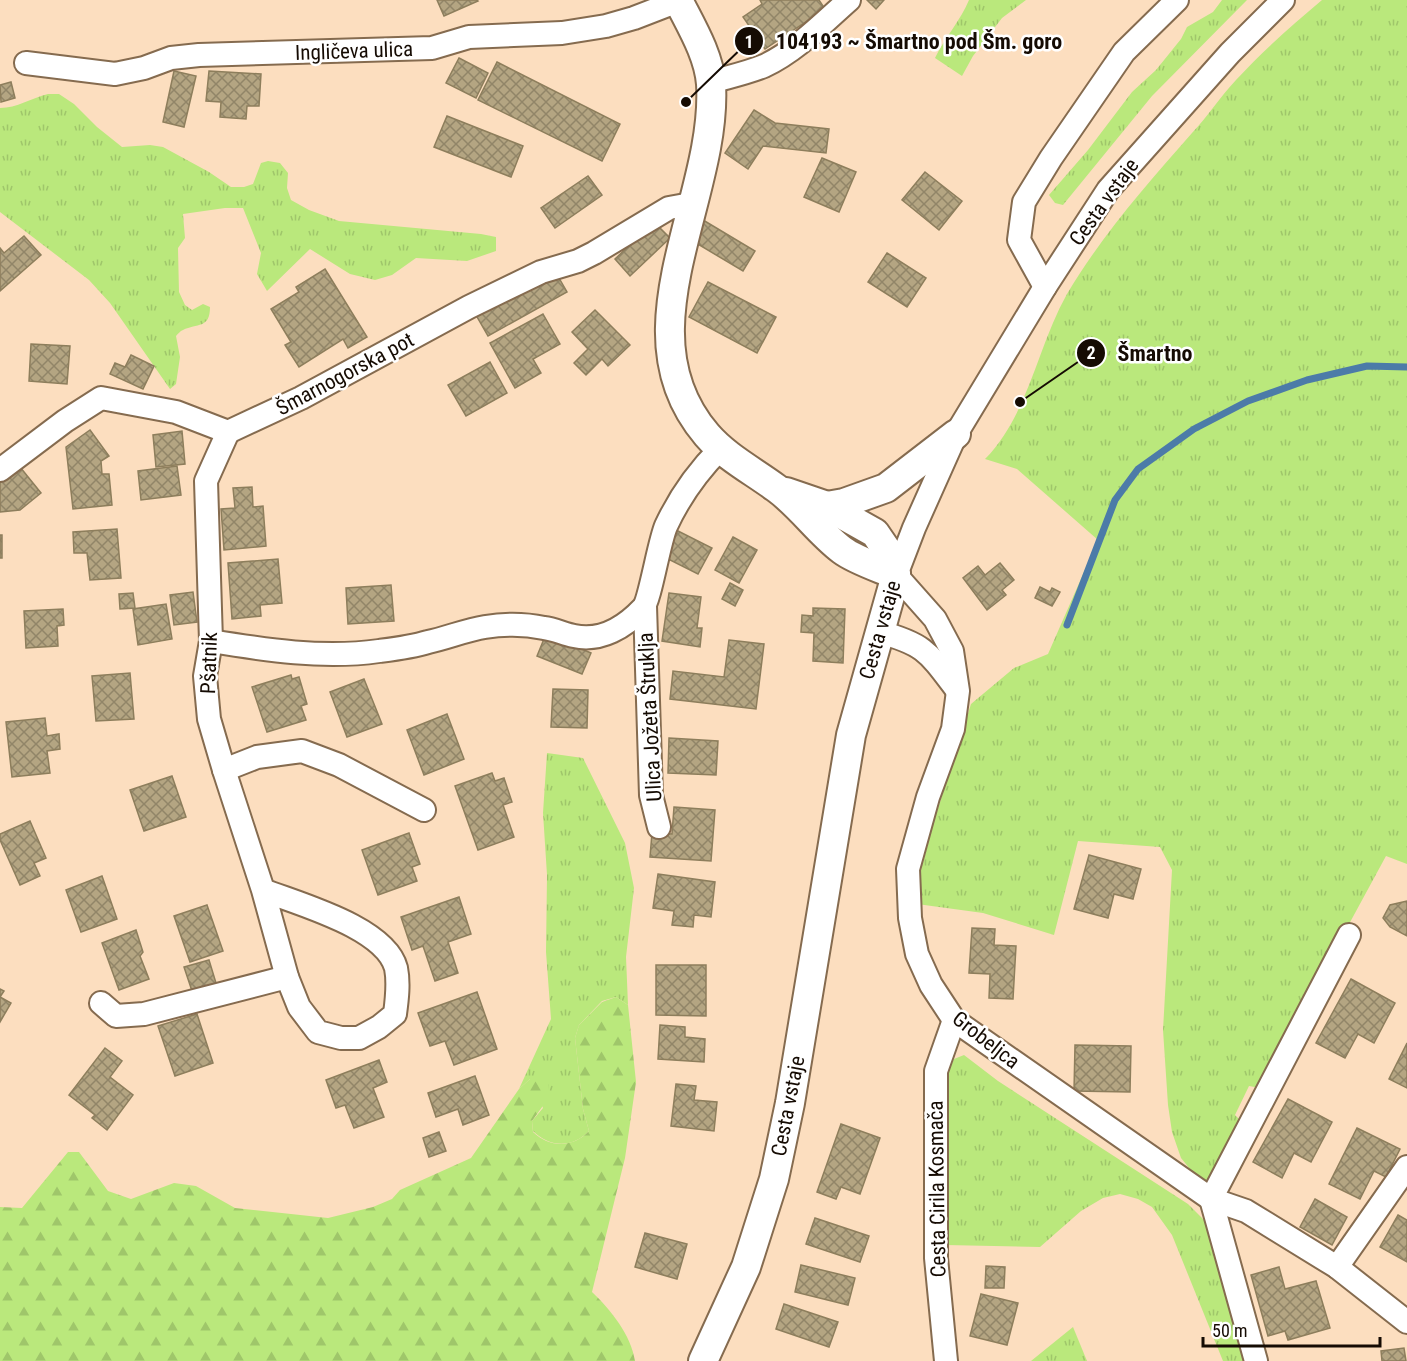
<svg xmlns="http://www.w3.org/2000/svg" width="1407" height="1361" font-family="'Roboto Condensed',sans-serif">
	<defs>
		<pattern id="grass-tufts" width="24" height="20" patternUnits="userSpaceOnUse" patternTransform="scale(1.5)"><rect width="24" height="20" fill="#bae87c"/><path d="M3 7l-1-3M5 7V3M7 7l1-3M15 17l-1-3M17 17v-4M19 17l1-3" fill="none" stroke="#9fc66a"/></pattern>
		<pattern id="forest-firs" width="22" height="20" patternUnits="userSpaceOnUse" patternTransform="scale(1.5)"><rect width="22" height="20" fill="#bae87c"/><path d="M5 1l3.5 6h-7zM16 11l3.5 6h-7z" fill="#9fc66a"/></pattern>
		<pattern id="building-cross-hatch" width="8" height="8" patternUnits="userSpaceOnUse" patternTransform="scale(1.5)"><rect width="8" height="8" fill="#b4a582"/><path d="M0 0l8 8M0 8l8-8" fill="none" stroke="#918568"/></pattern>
	</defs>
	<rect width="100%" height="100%" fill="#fcdebf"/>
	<g fill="url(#grass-tufts)">
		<path d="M969,0H1026L1002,18L973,56L962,76L935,58C945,37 961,20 969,0Z"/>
		<path d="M1222,0H1247L1152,96L1063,205L1055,203L1049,195L1088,150L1132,92L1156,70L1181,39L1187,27L1213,12Z"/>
		<path d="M1322,0H1407V864L1386,856L1260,1088L1249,1086L1235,1115L1242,1122L1213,1182L1203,1185L1181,1158L1172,1132L1168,1105L1163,1030L1172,870L1160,847L1078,841L1054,935L983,913L917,904L920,874L934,821L971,704L1014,668L1048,654L1098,540L1017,469L985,459C1029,414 1037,347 1067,294C1102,235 1148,183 1192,133C1208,116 1220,97 1236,80C1262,52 1292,25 1322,0Z"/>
		<path d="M48,94H59L74,104L97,127L122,147L150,145L163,147L209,172L231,187H244L253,184L261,163L268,161L280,163L288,173L287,188L291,200L309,210L339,221L481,234L496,237V251L467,261L416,258L392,275L375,280L350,274L310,249L267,291L257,274L261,253L243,208H225L183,214L185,238L178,248L179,292L185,305L192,310L203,304L210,307C210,329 197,323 183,330C180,331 178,334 176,336L180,357L176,384L170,389L110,303L89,280L0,212V108C17,108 31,98 48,94Z"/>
		<path d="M547,753L583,758L625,843L634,888L626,957L628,1005L616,997L602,1001L579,1025L575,1038L583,1109L589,1131C573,1148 550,1148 533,1131L532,1121L543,1108L530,1079L519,1089L551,1019L546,952L547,875L543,813Z"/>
		<path d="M964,1055L998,1081L1188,1204L1205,1221L1244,1361H1223L1172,1235L1152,1207L1138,1199L1120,1194L1103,1198L1081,1211L1040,1247L945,1245L948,1071L954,1059Z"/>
		<path d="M1073,1327L1087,1361H1031Z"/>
	</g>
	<path fill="url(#forest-firs)" d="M616,997L628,1005L636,1082L625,1158L592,1292C611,1310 631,1335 635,1361H0V1207L22,1208L68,1152H79L108,1191L131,1199L174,1183L196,1186L235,1208L328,1218L373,1207L392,1199L400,1190L471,1158L519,1089L530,1079L540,1078L548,1084L550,1096L532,1121L533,1132C550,1148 573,1148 589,1131L583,1109L575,1038L579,1025L602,1002Z"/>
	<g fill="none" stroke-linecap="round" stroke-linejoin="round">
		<path stroke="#4c7ba8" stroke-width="7" d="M1067,625L1115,500L1138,469L1194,429L1248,401L1307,380L1367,366L1407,367"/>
	</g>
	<g fill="url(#building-cross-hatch)" stroke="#8d7e5c" stroke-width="1.5">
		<path d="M437,0H477L478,1L444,16Z"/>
		<path d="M760,0H819L825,9L765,49L743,17L762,4Z"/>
		<path d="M867,0H884L876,9Z"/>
		<path d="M459,58L488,73L476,98L446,83Z"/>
		<path d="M497,62L620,124L602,161L478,100Z"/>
		<path d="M174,71L196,76L184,127L163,122Z"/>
		<path d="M209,71L261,74L259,106H247L246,119L220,117L221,102L206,101Z"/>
		<path d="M11,82L15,98L1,102L0,85Z"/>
		<path d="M754,110L775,123L829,129L826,153L763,146L748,169L725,153Z"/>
		<path d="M447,116L523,146L511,177L434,147Z"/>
		<path d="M822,158L856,172L839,212L804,197Z"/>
		<path d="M925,172L962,201L939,230L902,200Z"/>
		<path d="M588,176L602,195L555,228L541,208Z"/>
		<path d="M703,220L755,251L743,271L691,240Z"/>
		<path d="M654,222L670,238L630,276L615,259Z"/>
		<path d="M24,236L41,255L0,291V248L4,253Z"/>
		<path d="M887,253L926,278L907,307L868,282Z"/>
		<path d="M325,269L367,337L348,348L343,339L299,367L285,345L291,342L271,309L299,292L296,287Z"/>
		<path d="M555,271L567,292L488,336L476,315Z"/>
		<path d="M708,282L776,317L757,353L689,317Z"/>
		<path d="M595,310L630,345L608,366L602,359L586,375L574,363L588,349L572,332Z"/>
		<path d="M543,314L560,344L533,359L541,373L515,388L490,343Z"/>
		<path d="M31,344L70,346L67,384L29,381Z"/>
		<path d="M131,355L154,366L143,389L110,374L115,363L125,367Z"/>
		<path d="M490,362L507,393L466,416L448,385Z"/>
		<path d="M90,430L109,456L101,461L102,474H109L112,505L73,509L66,447Z"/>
		<path d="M182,431L185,464L156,467L153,435Z"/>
		<path d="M177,466L181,495L141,500L138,471Z"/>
		<path d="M20,467L41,493L20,510L0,512V483Z"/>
		<path d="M252,487L253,507L263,506L266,546L224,550L221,509L235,508L233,488Z"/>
		<path d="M117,529L121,578L90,580L87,553H74L73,532Z"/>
		<path d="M676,530L712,548L698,574L662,556Z"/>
		<rect x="0" y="535" width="2" height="23"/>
		<path d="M733,537L757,550L739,583L715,570Z"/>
		<path d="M278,559L282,603L260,605L261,616L232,619L228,563Z"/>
		<path d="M1000,563L1014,580L1002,590L1006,595L987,610L963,578L978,566L985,575Z"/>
		<path d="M730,583L743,590L735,606L722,599Z"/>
		<path d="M391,585L394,621L348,624L346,588Z"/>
		<path d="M1040,587L1050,592L1052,588L1060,592L1052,606L1035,598Z"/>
		<path d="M193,592L197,622L174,625L170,595Z"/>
		<path d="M133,593L135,608L120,609L119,594Z"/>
		<path d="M669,593L701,597L697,628H702L700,647L662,641Z"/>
		<path d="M166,604L172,639L138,645L133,609Z"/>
		<path d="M813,608L845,609L843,663L813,661L814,633L801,632L802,615L813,616Z"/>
		<path d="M63,609L64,625L57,626L58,646L26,648L24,611Z"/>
		<path d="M546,634L591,653L582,674L537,656Z"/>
		<path d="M729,640L764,644L756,709L670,699L673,671L724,677Z"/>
		<path d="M130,673L134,719L96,721L92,676Z"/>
		<path d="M291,675L292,679L299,677L307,704L301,706L306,720L267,732L252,687Z"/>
		<path d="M364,679L382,724L347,737L330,692Z"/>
		<path d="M553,689L588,690L587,728L551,727Z"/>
		<path d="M447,714L464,759L424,775L407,730Z"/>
		<path d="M45,718L47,736L59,734L60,749L47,751L50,773L12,777L6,722Z"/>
		<path d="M669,738L718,741L716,775L668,773Z"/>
		<path d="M492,773L495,781L504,778L512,802L503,805L514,837L478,850L455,786Z"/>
		<path d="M172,776L186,817L144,831L130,790Z"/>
		<path d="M674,807L715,810L711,861L650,857L652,833L672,834Z"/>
		<path d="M30,821L46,858L34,863L40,876L20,885L0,840V834Z"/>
		<path d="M409,833L420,864L412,867L417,881L378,895L362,850Z"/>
		<path d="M1089,855L1141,869L1133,899L1114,894L1108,918L1074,909Z"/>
		<path d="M658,874L715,882L711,917L694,915L693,927L672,925L674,911L653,908Z"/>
		<path d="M102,876L117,919L81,932L66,890Z"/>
		<path d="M459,897L471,934L448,942L458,973L435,981L423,946L412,950L401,917Z"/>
		<path d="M1407,901V936L1390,927L1383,918L1390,905Z"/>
		<path d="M207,905L223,951L190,962L174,916Z"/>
		<path d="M972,928L995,929L994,945L1016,946L1013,999L989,998L990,974L969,973Z"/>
		<path d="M136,930L143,952L140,956L149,979L119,990L102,943Z"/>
		<path d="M209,960L216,983L192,991L184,967Z"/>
		<path d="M656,965H706V1016L656,1015Z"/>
		<path d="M1351,979L1395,1003L1374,1043L1358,1034L1345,1058L1316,1043Z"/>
		<path d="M0,989L4,991L0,997L11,1003L0,1022Z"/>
		<path d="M477,992L497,1049L454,1065L445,1041L430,1046L418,1013Z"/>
		<path d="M197,1014L213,1063L175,1076L158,1026Z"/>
		<path d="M660,1025L685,1027V1037L705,1039L704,1062L658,1059Z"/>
		<path d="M1407,1043V1088L1389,1079Z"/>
		<path d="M1075,1045L1131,1046L1130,1092L1074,1091Z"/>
		<path d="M105,1048L122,1061L110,1077L133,1095L107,1130L92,1118L95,1115L69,1095Z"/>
		<path d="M379,1060L387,1082L373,1088L384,1117L354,1128L345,1105L336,1108L326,1080Z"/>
		<path d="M475,1076L489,1115L463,1125L458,1109L436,1117L428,1093Z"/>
		<path d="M676,1084L696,1086L694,1100L717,1102L714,1131L671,1126Z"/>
		<path d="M1288,1099L1332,1122L1311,1162L1294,1153L1282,1178L1253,1162Z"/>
		<path d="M841,1124L880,1138L860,1194L841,1187L836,1199L817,1192Z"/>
		<path d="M1357,1128L1400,1149L1386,1177L1374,1171L1360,1199L1329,1184Z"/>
		<path d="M439,1132L446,1151L429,1157L423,1138Z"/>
		<path d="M1315,1199L1347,1217L1332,1245L1300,1227Z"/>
		<path d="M1398,1215L1407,1220V1262L1380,1247Z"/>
		<path d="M815,1218L869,1236L860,1262L806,1244Z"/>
		<path d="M645,1233L687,1244L677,1279L635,1267Z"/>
		<path d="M801,1265L855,1278L848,1305L795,1292Z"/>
		<path d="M986,1266L1005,1267L1004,1288H985Z"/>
		<path d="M1279,1267L1285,1289L1316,1281L1330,1328L1288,1340L1285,1331L1268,1336L1251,1275Z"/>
		<path d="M981,1294L1018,1303L1007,1345L970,1336Z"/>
		<path d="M784,1304L838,1322L829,1347L776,1329Z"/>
		<path d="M1404,1348L1406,1361H1382L1381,1351Z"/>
	</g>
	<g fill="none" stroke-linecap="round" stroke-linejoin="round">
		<defs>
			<g id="minor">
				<path d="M1283,0L1230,53L1108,190L1045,287L956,434L914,528L896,575L935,619L952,651L958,691L953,729L928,797L908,869L910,918L917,954L931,985L954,1020L1211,1199L1246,1211L1337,1267L1407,1322"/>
				<path d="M26,63L115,74L144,68L171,58L199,55L432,48L469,37L562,33L606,26L634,18L678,1"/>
				<path d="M711,82C728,77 747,73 764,66C796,51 823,23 849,0"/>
				<path d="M1045,287L1019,240L1024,202L1051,158L1124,52L1177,0"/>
				<path d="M228,432L206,481L211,641L205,676L209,719L224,770L263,890L287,977L299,1007L318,1032L341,1038H359L379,1027L395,1014C397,999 399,983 396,968C385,927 298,904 263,890"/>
				<path d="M0,470L65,421L101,398L176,412L228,432L301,398L469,307L541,272L578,261L594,253L669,208L691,204"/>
				<path d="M645,606L651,795L659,827"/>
				<path d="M879,632C925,644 929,653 957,690"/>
				<path d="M211,641C266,650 323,659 379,651C395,649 412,647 428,642C447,638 466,630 485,627C504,624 525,624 544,628C554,629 564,634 574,636C601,642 625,627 643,608C650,600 659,542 666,526C679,498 699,470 721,448"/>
				<path d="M224,770L257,757L302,751L339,765L424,810"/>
				<path d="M101,1003L116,1016L144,1014L287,977"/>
				<path d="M1337,1267L1407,1167"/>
				<path d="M946,1361L936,1258V1071L954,1020"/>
				<path d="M1256,1361L1211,1199L1349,935"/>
			</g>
			<g id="major">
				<path d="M678,0C691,26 709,55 711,84C718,199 618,332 707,435C726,457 753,471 776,488C800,505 818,532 842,550C855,560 880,568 896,575"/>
				<path d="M786,492L827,506L875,533L888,552L896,575"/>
				<path d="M827,506L844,503L886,488L956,434"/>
				<path d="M703,1361L746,1267L774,1179L790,1103L851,735L896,575"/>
			</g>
		</defs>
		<use href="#minor" stroke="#856b4f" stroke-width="26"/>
		<use href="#major" stroke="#856b4f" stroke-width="32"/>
		<use href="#minor" stroke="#fff" stroke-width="22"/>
		<use href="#major" stroke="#fff" stroke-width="28"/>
	</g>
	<g text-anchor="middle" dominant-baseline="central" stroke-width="5" stroke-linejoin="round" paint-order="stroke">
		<g font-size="21" fill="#150b03" stroke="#fff">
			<text transform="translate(354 51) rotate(-2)">Ingličeva ulica</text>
			<text transform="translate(1104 202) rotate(-54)">Cesta vstaje</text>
			<text transform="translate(345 374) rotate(-28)">Šmarnogorska pot</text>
			<text transform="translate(880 630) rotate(-74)">Cesta vstaje</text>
			<text transform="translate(209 663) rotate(-88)">Pšatnik</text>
			<text transform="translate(650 717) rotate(-93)">Ulica Jožeta Štruklja</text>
			<text transform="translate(986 1040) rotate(38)">Grobeljca</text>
			<text transform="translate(788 1106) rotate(-79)">Cesta vstaje</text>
			<text transform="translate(937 1189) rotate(-91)">Cesta Cirila Kosmača</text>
		</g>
	</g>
	<path fill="none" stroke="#150b03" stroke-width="2" d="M686 102L749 41M1020 402L1091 353"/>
	<g fill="#150b03" stroke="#fff" stroke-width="2">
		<circle cx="686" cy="102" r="6"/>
		<circle cx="1020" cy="402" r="6"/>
		<circle cx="749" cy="41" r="15"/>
		<circle cx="1091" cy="353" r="15"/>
	</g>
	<g font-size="18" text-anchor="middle" font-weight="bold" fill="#fff">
		<text x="749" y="48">1</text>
		<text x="1091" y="359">2</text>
	</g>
	<g font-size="22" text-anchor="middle" font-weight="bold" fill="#150b03" stroke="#fff" stroke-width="5" stroke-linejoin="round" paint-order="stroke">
		<text x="919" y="49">104193 ~ Šmartno pod Šm. goro</text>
		<text x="1155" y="361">Šmartno</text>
	</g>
	<path d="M1203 1337v9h177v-9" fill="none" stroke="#150b03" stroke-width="3"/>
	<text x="1212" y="1337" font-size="18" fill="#150b03" stroke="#ffffff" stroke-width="4.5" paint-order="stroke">50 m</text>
</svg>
